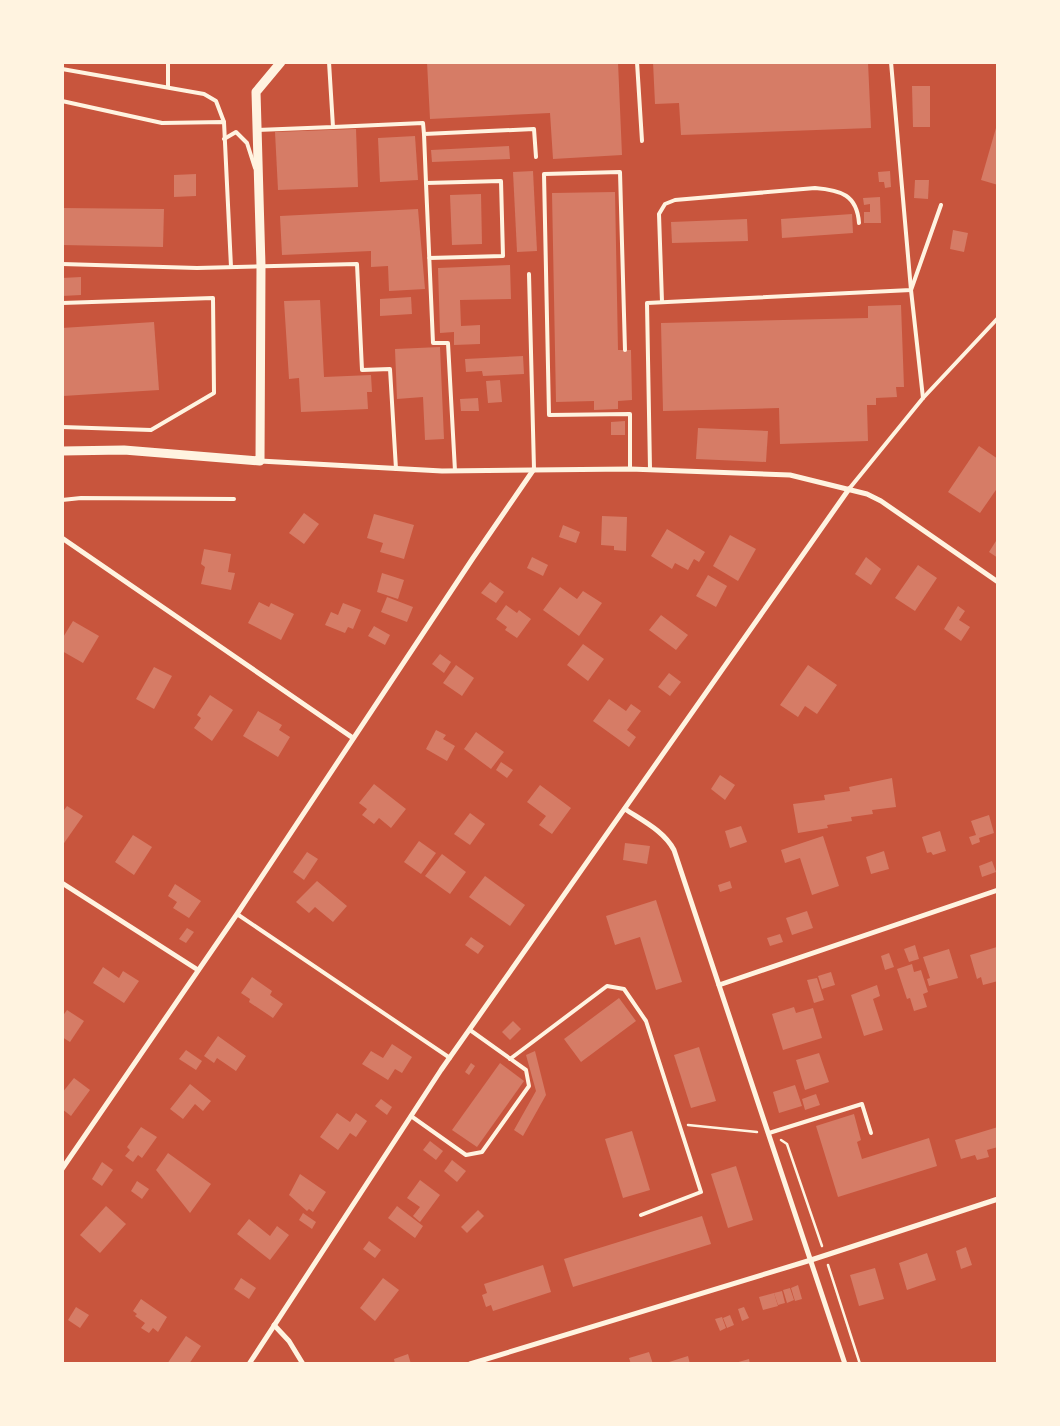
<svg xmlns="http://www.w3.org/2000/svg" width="1060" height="1426" font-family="'PT Sans',sans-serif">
	<rect width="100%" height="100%" fill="#c8553d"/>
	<g fill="#d67c66">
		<path d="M427,62H618L622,155L553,159L550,113L430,119Z"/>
		<path d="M653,62H868L871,128L681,135L679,103L655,104Z"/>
		<path d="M912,86H930V127H913Z"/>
		<path d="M998,121V185L981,180Z"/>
		<path d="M356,129L358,187L278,190L275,132Z"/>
		<path d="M415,136L418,180L380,182L378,138Z"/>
		<path d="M509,146L510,159L432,162L431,150Z"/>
		<path d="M533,171L537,251L517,252L513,172Z"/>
		<path d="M890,171L891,187L885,188L884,182H879L878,172Z"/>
		<path d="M196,174V196L174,197V175Z"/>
		<path d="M915,180H929L928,199L914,198Z"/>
		<path d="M615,192L618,350H631L632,400L618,401V409L594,410V401L556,402L552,193Z"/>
		<path d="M481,194L482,244L452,245L450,195Z"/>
		<path d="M880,197L881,223H864V212H870V204L864,205L863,198Z"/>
		<path d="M62,208L164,209L163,247L62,245Z"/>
		<path d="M418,209L425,289L389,291L388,266L371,267V251L282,255L280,216Z"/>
		<path d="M852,214L853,233L782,238L781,219Z"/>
		<path d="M747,219L748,241L672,243L671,222Z"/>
		<path d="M953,230L968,233L964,252L950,249Z"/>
		<path d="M510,265L511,299L460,300L461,326L480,325V344L454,345V332L440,333L438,268Z"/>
		<path d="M81,277V295L62,296V278Z"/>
		<path d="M411,297L412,314L380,316V299Z"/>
		<path d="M320,300L324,377L371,375L372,392H367L368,409L301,412L299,378L289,379L284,301Z"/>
		<path d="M901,305L904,387H896L897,397L876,398V405H867L868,441L780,444L779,408L663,411L661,323L868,318V306Z"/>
		<path d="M154,322L159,390L63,396L62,328Z"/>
		<path d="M440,347L444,439L425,440L423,397L397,399L395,349Z"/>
		<path d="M523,356L524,374L483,376L482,371L466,372L465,359Z"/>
		<path d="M500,380L502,402L488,403L486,381Z"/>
		<path d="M478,398L479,411H461L460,399Z"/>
		<path d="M625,421V435H611V422Z"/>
		<path d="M698,428L768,431L766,462L696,459Z"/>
		<path d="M979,446L998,459V487L980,513L948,492Z"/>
		<path d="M304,513L319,524L304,544L289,533Z"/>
		<path d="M374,514L414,525L404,559L380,552L383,543L367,538Z"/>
		<path d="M602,516L627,517L626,551L614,550V546L601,545Z"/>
		<path d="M563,525L580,532L576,543L559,537Z"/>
		<path d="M667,529L705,552L699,562L694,559L688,570L675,563L672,569L651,556Z"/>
		<path d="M730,535L756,549L738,581L713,566Z"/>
		<path d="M996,541L998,542V558L989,552Z"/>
		<path d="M204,549L231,554L228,572L235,573L231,590L201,584L205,567L201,564Z"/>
		<path d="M532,557L548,565L543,576L527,568Z"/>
		<path d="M866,557L881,569L871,585L855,574Z"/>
		<path d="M918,565L937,578L915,611L895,598Z"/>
		<path d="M382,573L404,580L398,599L377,592Z"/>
		<path d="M708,575L727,586L716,607L696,596Z"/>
		<path d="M490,582L504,592L496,603L481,593Z"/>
		<path d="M560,587L577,599L583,591L602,603L579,636L543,610Z"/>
		<path d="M387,597L413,607L407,622L381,612Z"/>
		<path d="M259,602L269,607L271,603L294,614L281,640L248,623Z"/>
		<path d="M343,603L361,610L353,629L348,627L345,633L325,625L331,612L338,615Z"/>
		<path d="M506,605L517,613L519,610L531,619L517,638L505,630L507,627L496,619Z"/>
		<path d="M958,606L965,611L959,620L970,627L961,641L944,629Z"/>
		<path d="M661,615L688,635L676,650L649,630Z"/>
		<path d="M73,621L99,636L83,663L62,651V639Z"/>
		<path d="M374,626L390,635L385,645L368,636Z"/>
		<path d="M583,644L604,659L588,681L567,665Z"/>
		<path d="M440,654L451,662L444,673L432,664Z"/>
		<path d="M456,665L474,678L462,696L443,683Z"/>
		<path d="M808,665L837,685L817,714L805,706L798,717L780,705Z"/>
		<path d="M154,667L172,676L154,709L136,699Z"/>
		<path d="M669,673L681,682L670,696L658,687Z"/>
		<path d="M210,695L233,710L212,741L194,728L201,718L197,715Z"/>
		<path d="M609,699L626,711L631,704L641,711L627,730L636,737L629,747L593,721Z"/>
		<path d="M258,711L282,725L279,730L290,737L278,757L243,736Z"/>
		<path d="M436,730L446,735L443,739L455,746L447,761L426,749Z"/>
		<path d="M476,732L504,752L491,769L464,749Z"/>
		<path d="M501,762L513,770L507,778L496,770Z"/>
		<path d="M720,775L735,785L725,800L711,789Z"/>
		<path d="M892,778L896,807L872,810L873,814L851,817L852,821L827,825L828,828L798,833L793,804L825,800L824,795L850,791L849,787Z"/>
		<path d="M374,784L406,809L391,828L379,818L374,824L362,815L367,809L359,803Z"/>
		<path d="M540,785L571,808L552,834L539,825L546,816L527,802Z"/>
		<path d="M67,806L83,816L62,846V813Z"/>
		<path d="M470,813L485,824L470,845L454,834Z"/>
		<path d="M989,815L994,833L979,838L980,842L972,845L969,837L976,835L971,821Z"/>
		<path d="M741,826L747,842L730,848L725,831Z"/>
		<path d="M940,831L946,851L933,855L931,852L927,853L922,837Z"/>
		<path d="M133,835L152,847L134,875L115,862Z"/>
		<path d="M823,836L839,886L812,895L800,858L785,863L781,850Z"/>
		<path d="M419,841L436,853L421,874L404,862Z"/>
		<path d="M625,843L650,846L647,864L623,860Z"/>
		<path d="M884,851L889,869L871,874L866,857Z"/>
		<path d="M307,852L318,859L304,880L293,872Z"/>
		<path d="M442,854L466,872L450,894L425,876Z"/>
		<path d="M992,861L996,872L982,877L979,866Z"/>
		<path d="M485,876L525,905L510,926L469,897Z"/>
		<path d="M317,881L347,906L333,922L315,907L309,913L296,902Z"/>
		<path d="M730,881L732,888L720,892L718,885Z"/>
		<path d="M175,884L201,901L189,918L173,908L177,902L168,896Z"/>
		<path d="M656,900L682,982L656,990L640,937L615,945L606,916Z"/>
		<path d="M807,911L813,928L792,935L786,918Z"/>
		<path d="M187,928L194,932L186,943L179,939Z"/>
		<path d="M780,934L783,942L770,946L767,938Z"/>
		<path d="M471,937L484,946L478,954L465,945Z"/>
		<path d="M915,945L919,959L909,962L904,949Z"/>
		<path d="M997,947L998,981L983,985L981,977L977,979L970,955Z"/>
		<path d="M949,949L958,978L929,986L927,979L930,978L923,957Z"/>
		<path d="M889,953L894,967L885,970L881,956Z"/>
		<path d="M912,964L914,972L921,970L928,992L923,994L927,1007L914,1011L910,998L907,999L897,969Z"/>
		<path d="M103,967L119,978L123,971L139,981L124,1003L93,983Z"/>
		<path d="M831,972L835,985L822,989L818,976Z"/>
		<path d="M252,977L272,991L270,995L283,1004L273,1018L249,1002L250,999L241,993Z"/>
		<path d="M817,978L824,1000L814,1003L807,980Z"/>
		<path d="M877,985L880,996L873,999L883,1030L864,1036L851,995Z"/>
		<path d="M619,998L636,1021L581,1062L564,1039Z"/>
		<path d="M794,1007L796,1013L813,1008L822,1038L783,1050L772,1014Z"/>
		<path d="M67,1010L84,1021L70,1042L62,1037V1017Z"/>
		<path d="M513,1021L521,1029L510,1040L502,1032Z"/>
		<path d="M218,1036L246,1056L236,1071L217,1058L214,1063L204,1056Z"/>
		<path d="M392,1044L412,1057L402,1073L395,1069L388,1080L362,1064L371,1051L383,1058Z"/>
		<path d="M699,1047L716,1101L691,1108L674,1055Z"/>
		<path d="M186,1050L202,1061L196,1070L179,1059Z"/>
		<path d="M535,1051L546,1095L523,1136L514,1130L536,1091L526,1055Z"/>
		<path d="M819,1053L829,1082L805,1090L796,1060Z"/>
		<path d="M471,1063L475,1066L469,1075L465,1072Z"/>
		<path d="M500,1063L524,1081L477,1147L452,1130Z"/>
		<path d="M74,1078L90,1090L71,1116L62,1109V1093Z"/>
		<path d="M190,1084L211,1101L203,1111L195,1104L183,1119L170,1109Z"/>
		<path d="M795,1085L802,1106L779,1113L773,1092Z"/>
		<path d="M816,1094L820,1105L805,1110L802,1099Z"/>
		<path d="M381,1099L392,1107L387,1115L375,1106Z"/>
		<path d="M337,1113L350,1122L356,1113L367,1121L356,1137L350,1133L338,1150L320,1137Z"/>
		<path d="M854,1114L861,1140L857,1142L862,1159L929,1138L937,1166L838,1197L816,1126Z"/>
		<path d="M141,1127L157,1137L142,1158L138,1155L133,1162L125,1156L130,1150L127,1147Z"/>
		<path d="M998,1127V1147L987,1150L989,1157L977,1160L975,1155L961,1159L955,1140Z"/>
		<path d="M632,1131L650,1190L623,1198L605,1139Z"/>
		<path d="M430,1141L443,1151L436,1160L423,1150Z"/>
		<path d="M168,1153L211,1184L190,1213L156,1170Z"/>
		<path d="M452,1160L466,1171L457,1182L444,1171Z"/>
		<path d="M102,1162L113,1170L102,1186L92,1179Z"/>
		<path d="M736,1166L753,1220L728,1228L711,1174Z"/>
		<path d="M300,1174L326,1192L313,1212L309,1209L307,1211L289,1195Z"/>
		<path d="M420,1180L440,1195L420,1222L413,1216L420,1207L407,1198Z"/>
		<path d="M137,1181L149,1189L142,1199L131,1191Z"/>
		<path d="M106,1206L126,1224L100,1253L80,1235Z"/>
		<path d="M397,1206L423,1226L415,1238L388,1218Z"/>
		<path d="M478,1210L484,1216L467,1233L461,1227Z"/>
		<path d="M303,1213L316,1222L312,1229L299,1220Z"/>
		<path d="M702,1216L711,1244L573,1287L564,1259Z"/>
		<path d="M249,1219L270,1236L277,1226L289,1235L270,1260L237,1234Z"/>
		<path d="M369,1241L381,1250L375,1258L363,1249Z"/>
		<path d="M966,1247L972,1265L961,1269L956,1251Z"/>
		<path d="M927,1253L936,1280L907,1290L899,1263Z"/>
		<path d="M543,1265L551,1292L493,1311L491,1305L486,1307L482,1295L487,1293L484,1284Z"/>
		<path d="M875,1268L884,1299L859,1306L850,1275Z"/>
		<path d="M241,1278L256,1288L249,1299L234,1289Z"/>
		<path d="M383,1278L399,1290L375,1321L360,1308Z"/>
		<path d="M798,1285L802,1299L795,1301L791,1288Z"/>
		<path d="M790,1288L794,1300L787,1303L783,1290Z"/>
		<path d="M782,1291L785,1303L778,1305L774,1293Z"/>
		<path d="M774,1293L778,1306L763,1310L759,1297Z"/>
		<path d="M141,1299L167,1317L158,1332L153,1328L149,1333L141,1328L145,1323L135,1316L137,1314L133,1311Z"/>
		<path d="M76,1307L89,1315L80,1328L68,1320Z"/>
		<path d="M744,1307L749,1318L742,1321L738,1309Z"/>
		<path d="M730,1315L734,1325L727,1328L723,1318Z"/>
		<path d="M722,1317L726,1328L720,1331L715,1319Z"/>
		<path d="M186,1336L201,1346L189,1364H167Z"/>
		<path d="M649,1352L653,1364H631L629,1358Z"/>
		<path d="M408,1354L411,1364H395L394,1359Z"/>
		<path d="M688,1356L690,1364H666V1363Z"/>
		<path d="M749,1359L750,1364H735V1363Z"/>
	</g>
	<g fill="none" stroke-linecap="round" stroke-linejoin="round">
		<g stroke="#fff3e0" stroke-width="2.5">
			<path d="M688,1125L757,1132"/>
			<path d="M781,1140L787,1144L822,1246"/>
			<path d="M828,1265L860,1364"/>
		</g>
		<g stroke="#fff3e0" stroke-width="4">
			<path d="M168,62V87"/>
			<path d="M637,62L642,141"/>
			<path d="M62,69L204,94L216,101L224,122"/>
			<path d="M62,101L162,123L224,122L231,267"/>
			<path d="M333,127L423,123L424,134"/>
			<path d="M257,130L333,127L329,62"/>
			<path d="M224,139L236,132L247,143L255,168"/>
			<path d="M426,183L424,134L534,129L536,157"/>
			<path d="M429,258L503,256L501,181L426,183L433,343H448L455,471"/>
			<path d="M62,264L197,268L357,264L362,370L390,369L396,469"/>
			<path d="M529,274L534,469"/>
			<path d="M662,302L659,214L665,204L675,200L815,188C841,190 857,195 859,223"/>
			<path d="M62,303L213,298L214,393L151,430L62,427"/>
			<path d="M625,350L620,172L544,174L549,415L630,414V469"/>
			<path d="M923,398L911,290L941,205"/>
			<path d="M650,469L647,303L911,290L891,62"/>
			<path d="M849,489L923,398L998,318"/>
			<path d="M62,500L81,498L234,499"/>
			<path d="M237,914L450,1058"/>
			<path d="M510,1059L607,986L624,989L646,1021L701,1192L641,1215"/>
			<path d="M411,1116L466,1155L482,1152L529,1086L526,1070L470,1030"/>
			<path d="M769,1133L862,1104L871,1133"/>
		</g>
		<g stroke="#fff3e0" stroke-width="5">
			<path d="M260,461L442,471L630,469L790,475L867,494L881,501L998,582"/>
			<path d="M62,538L353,738"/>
			<path d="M625,809C643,821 664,831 674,850L845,1364"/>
			<path d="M62,883L198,970"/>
			<path d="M719,985L998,890"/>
			<path d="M62,1169L237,914L473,558L534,469"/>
			<path d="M274,1325L289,1341L303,1364"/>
			<path d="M249,1364L441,1070L849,489"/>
			<path d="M470,1364L811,1260L998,1199"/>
		</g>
		<path stroke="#fff3e0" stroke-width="9" d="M62,451L124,450L260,461L261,266L256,92L281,62"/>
	</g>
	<rect width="1060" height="1426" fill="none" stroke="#fff3e0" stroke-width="128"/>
</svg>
